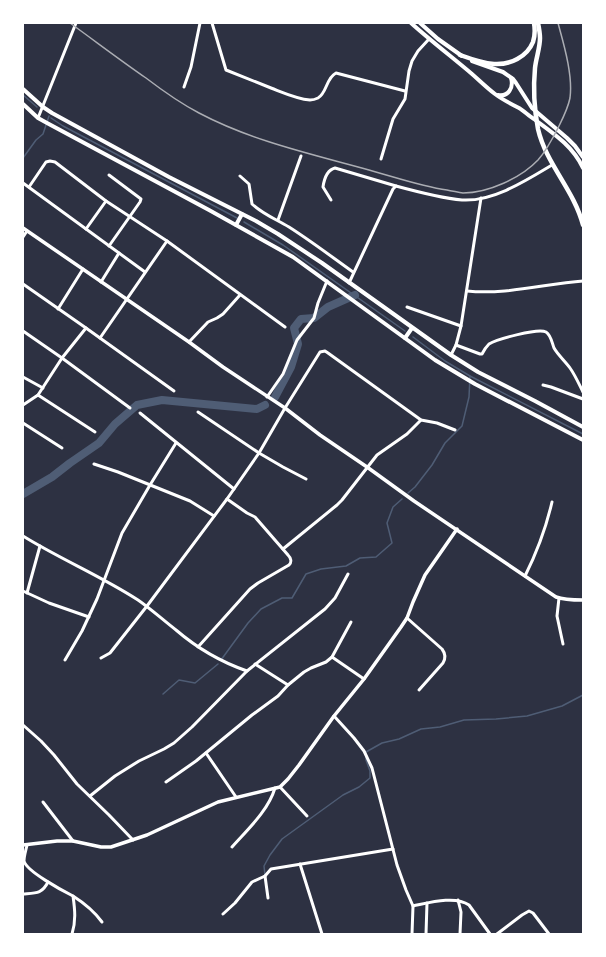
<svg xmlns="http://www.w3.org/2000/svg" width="606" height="957" font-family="'Noto Sans',sans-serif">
	<rect width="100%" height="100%" fill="#2d3142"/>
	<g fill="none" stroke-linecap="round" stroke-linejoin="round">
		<g stroke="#4f5d75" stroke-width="1.5">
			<path d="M23,95L37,107"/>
			<path d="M51,118L63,126L237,218"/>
			<path d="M23,158L36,140L43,134L49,116"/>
			<path d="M244,222L283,245L405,331"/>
			<path d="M413,337L445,361L470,376L583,434"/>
			<path d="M408,493L415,487L432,465L445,443L462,426L469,397L470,376"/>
			<path d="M221,660L248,623L261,609L282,598H292L306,574L321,569L346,566L360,558L376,557L392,543L387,523L393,507L402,499"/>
			<path d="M163,694L179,680L195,683L218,664"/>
			<path d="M366,752L382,743L399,739L421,729L440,727L464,720L496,719L527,716L562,706L583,695"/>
			<path d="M265,875L264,866L270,855L282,839L343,795L359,787L370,778V771L366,760V756"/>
		</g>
		<g stroke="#4f5d75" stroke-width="8">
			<path d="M275,397L291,367L298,344L294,328L301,319L314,318L328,307L355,295"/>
			<path d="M23,494L52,477L70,463L99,443L115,424L137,405L162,400L257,409L265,405"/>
		</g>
		<g stroke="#fff" stroke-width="3">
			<path d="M212,23L226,70C241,76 256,82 271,88C284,93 297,99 310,100C313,100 316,99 318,98C327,93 326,78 336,73L405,91"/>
			<path d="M184,87L191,67L200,23"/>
			<path d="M38,118L76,23"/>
			<path d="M381,159L393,119L405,99L409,71L412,61L418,51L429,39"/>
			<path d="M109,175L141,199L140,202L109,246"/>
			<path d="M240,176L249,184L252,204C264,215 276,219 289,227C311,241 332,257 353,272"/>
			<path d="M23,183L145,272"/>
			<path d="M29,187L46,162L50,161L55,162L106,201L167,241L285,327"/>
			<path d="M331,200L323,187C324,180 327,170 335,168L396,186"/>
			<path d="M278,220L301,156"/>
			<path d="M86,229L106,201"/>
			<path d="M23,237L27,231"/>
			<path d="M101,282L119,253"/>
			<path d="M349,283L393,189L396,186C418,192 440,198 462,200C493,202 527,180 552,165"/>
			<path d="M23,284L86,328L174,391"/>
			<path d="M467,291C506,295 544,284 583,281"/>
			<path d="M407,307L461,326"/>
			<path d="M58,309L83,269"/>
			<path d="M23,331L62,358L130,408"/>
			<path d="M100,338L167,241"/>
			<path d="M189,342L208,322L217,318L223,314L240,295"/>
			<path d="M456,345L480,354H482C484,350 486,347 489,344C497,339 538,328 546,332C551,335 552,343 554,348C558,355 565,361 570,368C575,375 579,384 583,392"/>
			<path d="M451,355L456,345L461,326L481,198"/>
			<path d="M23,377L43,388"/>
			<path d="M543,385L551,387L583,399"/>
			<path d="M38,395L95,432"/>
			<path d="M267,397L283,374L297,340L314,318L318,303L327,281"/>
			<path d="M23,405L38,395L62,358L86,328"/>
			<path d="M198,412L259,453L283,467L306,479"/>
			<path d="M140,413L234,489"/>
			<path d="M23,423L62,448"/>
			<path d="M94,464L118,472L190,501L214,516"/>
			<path d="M23,536C60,559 101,576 138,600C151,609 163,620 176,630C197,648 221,662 247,671"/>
			<path d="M283,549L337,505L342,500L377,455L407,434L421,420"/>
			<path d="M525,576C537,552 546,528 552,502"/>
			<path d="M23,591L49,603L89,617"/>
			<path d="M27,593L40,546"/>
			<path d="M559,598L557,616L563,644"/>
			<path d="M407,618L442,649C445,653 446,658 443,663L419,690"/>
			<path d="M198,647L250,589L258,583L289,565C292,562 291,558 288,555L255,517L247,513L227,499"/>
			<path d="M332,657L351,622"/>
			<path d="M101,658L110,653L147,606L227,499L259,453L285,408L320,352L325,351L328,353L421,420L437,423L455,430"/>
			<path d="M65,660L82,631L97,599L122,533L150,485L176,443"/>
			<path d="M255,664L288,685"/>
			<path d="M334,716L354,738L364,751L372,768L397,865L406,890L413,906L412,934"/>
			<path d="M23,725L41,741L54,755L77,784L109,815L133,840"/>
			<path d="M206,753L236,797"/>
			<path d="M166,782L196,761L252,715L278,696L288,685L304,672L311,668L326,662L332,657L364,679"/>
			<path d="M280,787L307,816"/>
			<path d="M90,796L115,776L139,761L164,749L174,743L192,727L247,671L325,609L335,598L348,574"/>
			<path d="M43,802L73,841"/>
			<path d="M27,845C26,850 24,856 24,861C26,871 63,891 73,896C75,910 76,921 72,934"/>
			<path d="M232,847C248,829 268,811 275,788"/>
			<path d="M300,864L322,934"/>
			<path d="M265,876L268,898"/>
			<path d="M23,894C36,893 42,894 48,882"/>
			<path d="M73,896C84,903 94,911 102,922"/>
			<path d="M458,900L461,912L460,934"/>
			<path d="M413,906C428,903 455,895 469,905L490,934"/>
			<path d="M223,914L235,903L252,882L265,876L271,869L393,849"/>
			<path d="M426,934L427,903"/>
			<path d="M497,934L522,915L529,911L533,913L549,934"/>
		</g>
		<g stroke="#fff" stroke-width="3.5">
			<path d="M23,228L189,342L223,367L285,408L320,435L367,467L414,501L556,597C564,600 574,600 583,600"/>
			<path d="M23,845L57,841H73L101,847H111L147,835L218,802L280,787L288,779L299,765L334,716L364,679L401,627L407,618L413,602L425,575L457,529"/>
		</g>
		<g stroke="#fff" stroke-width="4">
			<path d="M411,23C431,41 452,57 472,74C480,81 487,88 495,94C503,100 511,104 519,108C524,111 529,116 534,119C553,133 573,146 583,168"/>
			<path d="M420,23L438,39L462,56"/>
			<path d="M472,61L503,72L513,79L516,83L532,108L567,138L575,146L583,157"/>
			<path d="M23,89L43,107L52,113L169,177L256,221L278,234L322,263L451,355L478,372L535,401L583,427"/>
			<path d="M498,95C508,97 514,88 511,78"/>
			<path d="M23,104L38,118L47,123L209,210L293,257L435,360L475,384L583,440"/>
			<path d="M236,225L242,214"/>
			<path d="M405,338L412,328"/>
		</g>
		<g stroke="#fff" stroke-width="4.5">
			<path d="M538,23C539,28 540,33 540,38C540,48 536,58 535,68C533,89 534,108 538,129C546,164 574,190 583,225"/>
			<path d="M460,55C471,59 482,63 494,64C510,65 527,57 533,42C535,36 535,29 534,23"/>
		</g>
		<path stroke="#abadb3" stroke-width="1.5" d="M70,23C95,41 120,60 146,78C163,91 180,103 199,113C252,141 311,154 369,170C395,177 420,186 447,190C452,191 458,192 463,193C488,193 521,178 538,160C547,150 553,138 559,126C563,118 568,108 570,98C573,75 564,45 558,23"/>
	</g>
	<rect width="606" height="957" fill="none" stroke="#ffffff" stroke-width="48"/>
</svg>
